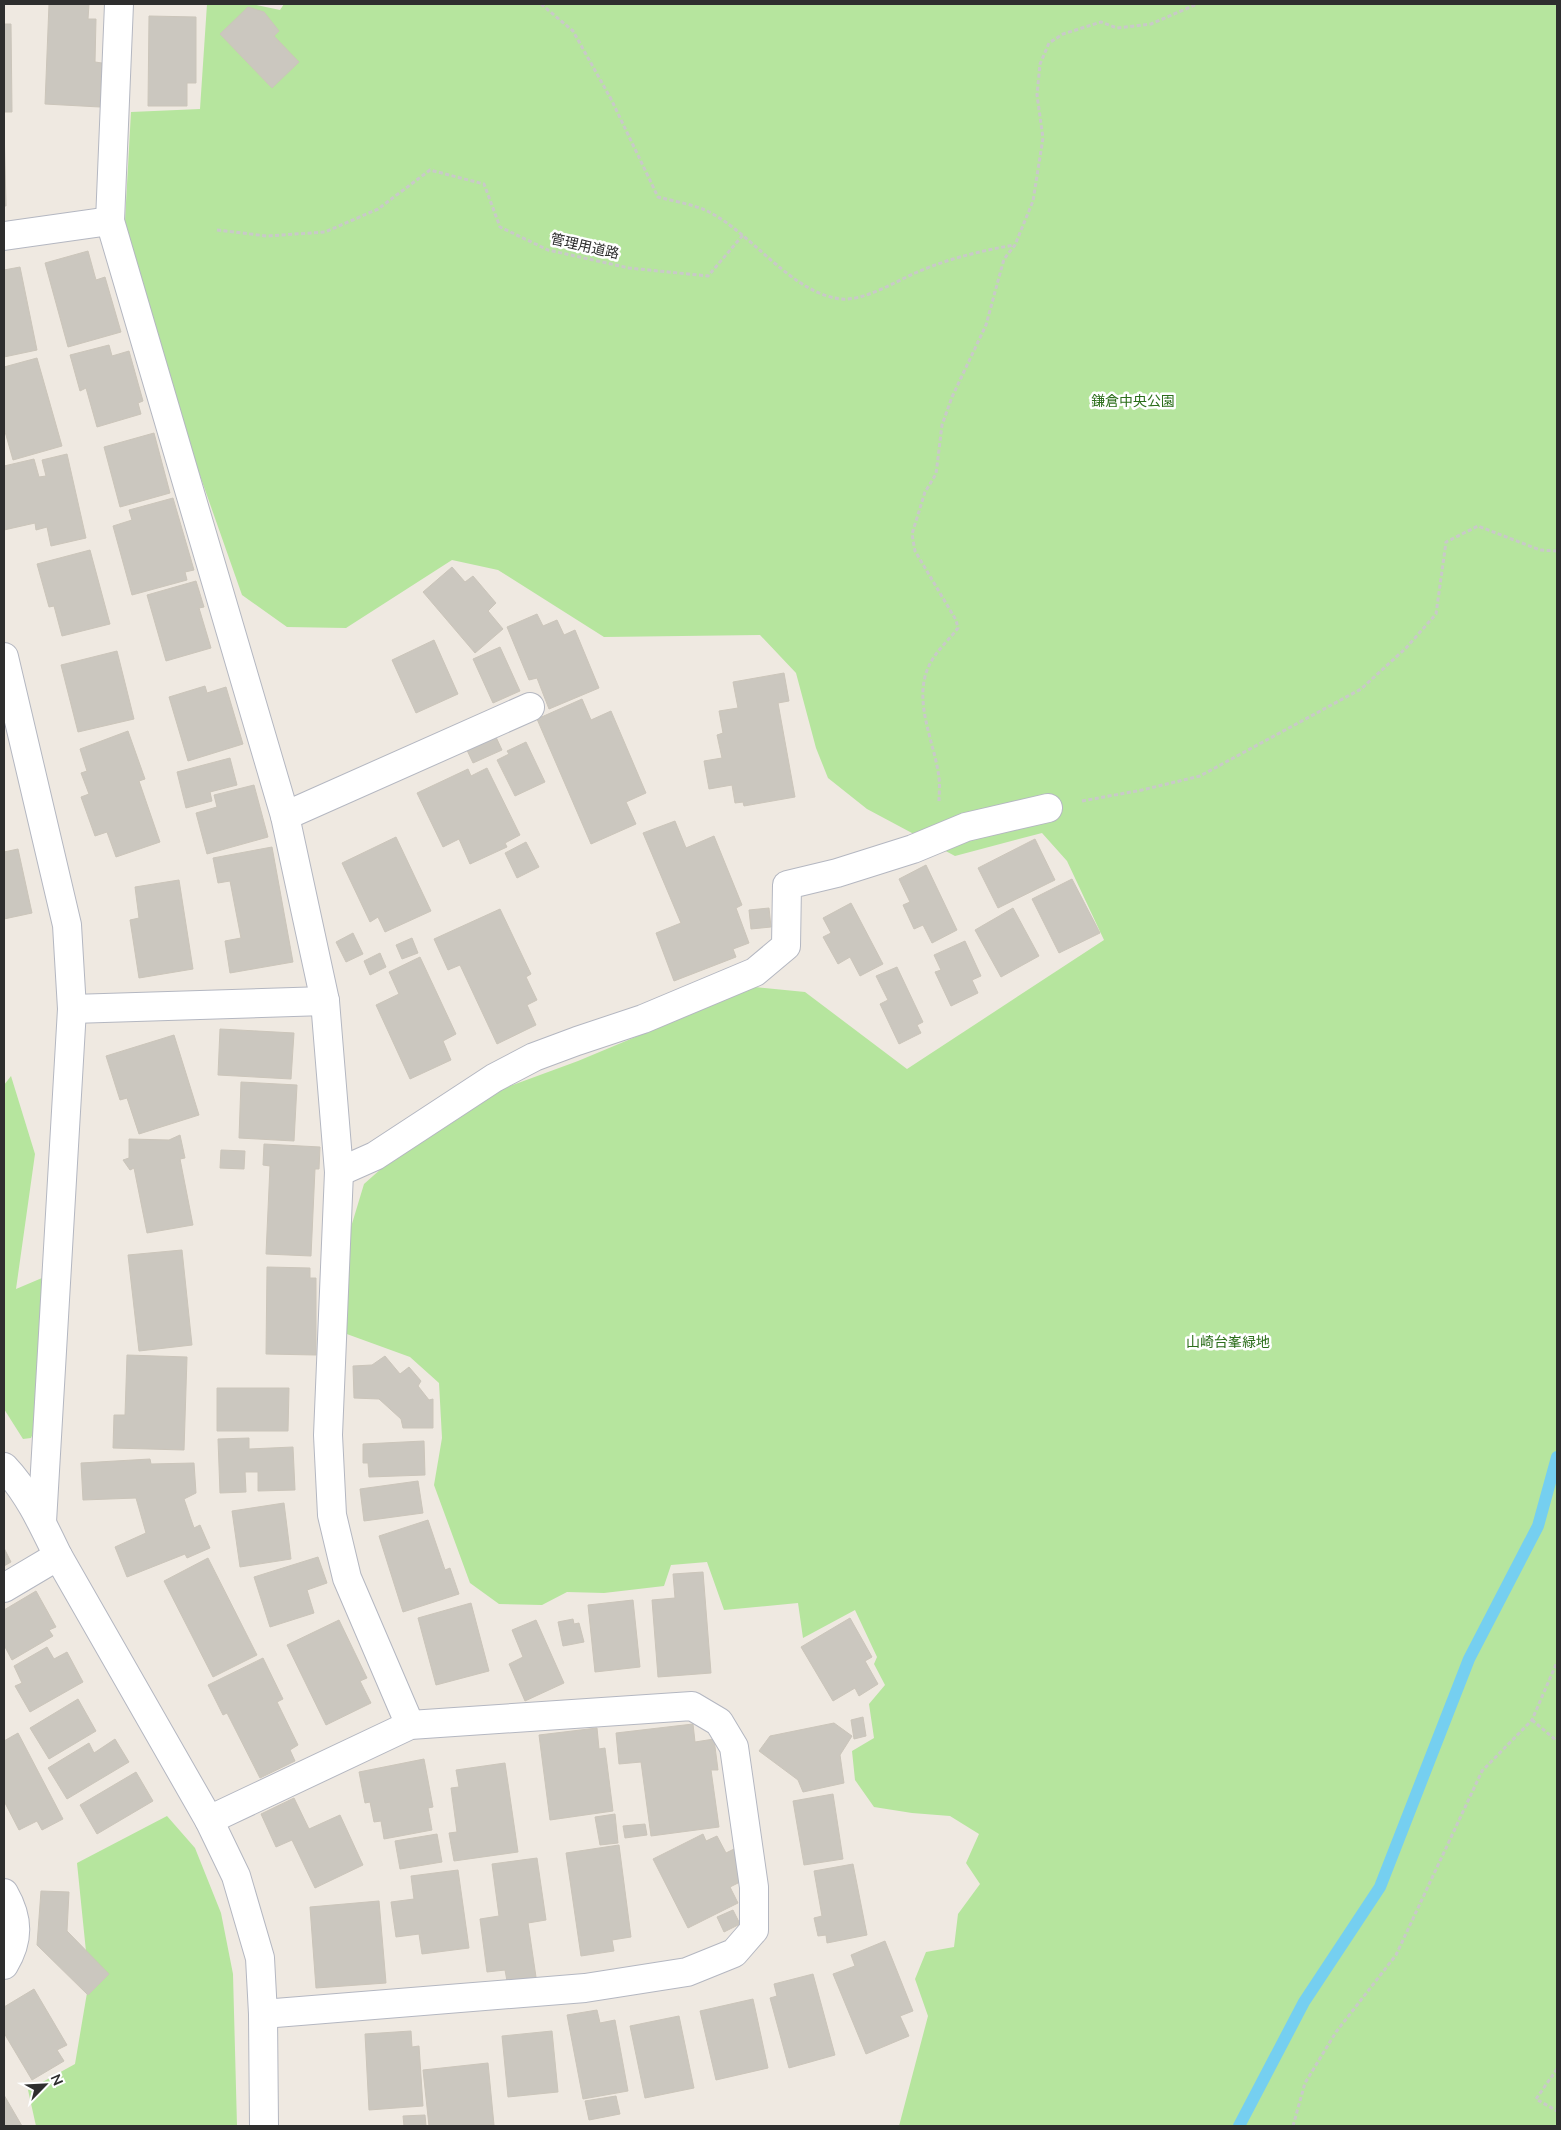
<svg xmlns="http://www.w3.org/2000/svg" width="1561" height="2130" font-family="Mulish,'Noto Sans JP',sans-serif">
	<rect width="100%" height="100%" fill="#efe9e1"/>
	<g fill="#b6e59e">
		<path d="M207,4H252L280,10L284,4H1557V2126H899L928,2016L915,1979L926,1952L954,1947L958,1914L980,1884L966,1863L979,1834L950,1816L912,1813L874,1807L855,1780L852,1751L874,1738L869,1704L885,1685L874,1664L877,1657L855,1610L803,1638L798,1603L724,1610L707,1562L671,1565L664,1586L604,1593L567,1592L542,1605L499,1604L470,1583L434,1485L442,1438L439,1383L410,1357L344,1333L351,1227L364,1184L391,1160L450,1124L502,1089L578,1061L755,987L805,992L907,1069L1104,940L1067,861L1042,833L955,856L867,809L828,778L816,748L796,673L760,635L604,637L498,570L452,560L346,628L287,627L242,595L171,393L125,221L131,112L200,109Z"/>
		<path d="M11,1076L35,1154L16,1289L42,1278L38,1380V1422L31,1438L23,1439L4,1409V1085Z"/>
		<path d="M167,1816L195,1848L221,1913L233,1974L237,2126H36L28,2090L75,2064L89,1981L77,1863Z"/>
	</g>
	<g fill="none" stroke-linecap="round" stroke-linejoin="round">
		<path stroke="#75cff0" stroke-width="12" d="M1239,2126L1304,2002L1380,1887L1469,1659L1538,1526L1557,1457"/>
	</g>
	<g fill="#cbc7bf" stroke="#cbc5ba">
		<path d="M49,4H89L88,19H96L95,62L102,63L100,107L45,104Z"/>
		<path d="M248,7L264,12L279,31L274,36L299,62L272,88L220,34Z"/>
		<path d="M149,16L196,17V83H187V106H148Z"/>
		<path d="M4,24H11L12,112H4Z"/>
		<path d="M4,125L6,206H4Z"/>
		<path d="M88,251L96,280L105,277L121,332L68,347L45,263Z"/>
		<path d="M20,267L37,350L4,357V270Z"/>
		<path d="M109,345L112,356L129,351L143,401L138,403L141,414L97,427L86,388L80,391L70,355Z"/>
		<path d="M37,358L62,446L13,460L4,428V367Z"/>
		<path d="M154,433L170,493L120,507L104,447Z"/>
		<path d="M67,454L86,538L51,546L47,527L36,530L35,523L4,530V466L34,459L39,477L46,476L42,460Z"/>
		<path d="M173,498L194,570L185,572L187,580L132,595L113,526L132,520L129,510Z"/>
		<path d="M90,550L110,624L62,636L54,606L49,607L37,564Z"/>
		<path d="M452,567L465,582L473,576L496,603L488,611L503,629L475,653L423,592Z"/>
		<path d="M196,581L204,607L199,608L211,648L166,661L147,595Z"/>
		<path d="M537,614L543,626L557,620L564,635L575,630L599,688L549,709L537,678L529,680L507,627Z"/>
		<path d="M434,640L458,694L416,713L392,660Z"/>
		<path d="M500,647L520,691L493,703L473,659Z"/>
		<path d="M117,651L134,719L78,732L61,665Z"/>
		<path d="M784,673L789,701L778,703L795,797L744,806L743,802L735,803L732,785L709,789L704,761L722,758L717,735L723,733L719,711L738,708L733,682Z"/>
		<path d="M205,686L207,693L226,687L243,744L188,761L169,697Z"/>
		<path d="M582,699L591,720L611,711L646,793L626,802L636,824L591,844L537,719Z"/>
		<path d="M128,731L145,779L139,781L160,842L116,857L107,832L95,836L81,797L89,794L81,773L87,771L80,749Z"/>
		<path d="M495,735L502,750L473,763L466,748Z"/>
		<path d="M526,742L545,782L515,796L497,760L509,754L507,751Z"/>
		<path d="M230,758L237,785L210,792L212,801L186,808L177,772Z"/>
		<path d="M487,768L520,835L505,843L507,847L470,864L459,839L443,847L417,793L468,769L471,776Z"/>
		<path d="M254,785L268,837L207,854L196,813L217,807L214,795Z"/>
		<path d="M675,821L686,848L714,836L742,905L736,908L749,943L733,949L736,957L674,981L656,933L681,923L643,833Z"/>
		<path d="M396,837L431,911L385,932L378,917L370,922L342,863Z"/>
		<path d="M1035,839L1055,880L998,908L978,868Z"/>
		<path d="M526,842L539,867L517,878L505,853Z"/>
		<path d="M272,847L293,962L230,973L225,941L241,938L230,881L218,883L213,858Z"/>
		<path d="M18,849L32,913L4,919V852Z"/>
		<path d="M926,865L957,930L932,943L923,925L914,929L903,905L910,902L899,879Z"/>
		<path d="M1072,879L1100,933L1059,953L1032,899Z"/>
		<path d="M179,880L193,969L139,978L130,920L139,918L135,887Z"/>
		<path d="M851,903L883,964L860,976L850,957L838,964L823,937L831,933L823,918Z"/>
		<path d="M769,908L771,927L751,929L749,910Z"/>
		<path d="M1013,908L1039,956L1001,977L975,930Z"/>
		<path d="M500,909L531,974L526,977L537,1000L527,1005L536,1025L497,1044L460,965L448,970L434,939Z"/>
		<path d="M353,933L363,954L346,962L336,942Z"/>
		<path d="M412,938L418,953L402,959L396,945Z"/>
		<path d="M965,941L981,976L972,980L978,993L951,1006L935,972L941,970L934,955Z"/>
		<path d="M380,953L386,967L370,975L364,961Z"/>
		<path d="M420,957L456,1034L443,1041L451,1060L410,1079L376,1005L399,994L389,972Z"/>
		<path d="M897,967L923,1022L917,1025L921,1033L899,1044L880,1004L888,1000L876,976Z"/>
		<path d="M220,1029L294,1033L291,1079L218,1075Z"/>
		<path d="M174,1035L199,1115L139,1134L127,1098L120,1100L106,1056Z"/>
		<path d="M241,1082L297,1085L294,1141L239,1138Z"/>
		<path d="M180,1135L185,1158L180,1159L193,1225L147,1233L134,1168L130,1170L123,1160L129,1158V1139L169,1140Z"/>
		<path d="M264,1144L320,1147L319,1169H315L311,1256L266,1254L270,1166L263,1165Z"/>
		<path d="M221,1150L245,1151L244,1169L220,1168Z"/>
		<path d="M182,1250L192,1345L139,1351L128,1255Z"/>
		<path d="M267,1267L310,1268V1278H316V1355L266,1354Z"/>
		<path d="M127,1355L187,1357L184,1450L113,1448L114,1415H125Z"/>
		<path d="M385,1356L400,1374L409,1367L421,1381L418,1386L429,1400L433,1399V1428H403L401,1419L379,1399L354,1398L353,1366L372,1365Z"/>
		<path d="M217,1388H289L288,1431H217Z"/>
		<path d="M249,1438V1449L293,1447L295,1490L258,1491V1472H245L246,1492L220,1493L218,1439Z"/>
		<path d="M424,1441L425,1475L369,1477L368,1463H363V1444Z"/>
		<path d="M150,1459L151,1464L194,1463L196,1493L184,1499L194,1528L200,1525L210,1548L187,1558L185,1554L127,1577L115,1547L146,1533L136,1498L83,1500L81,1463Z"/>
		<path d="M418,1481L423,1513L364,1521L360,1489Z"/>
		<path d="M284,1503L291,1559L240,1567L232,1511Z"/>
		<path d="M428,1520L445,1570L450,1568L459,1594L403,1612L379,1536Z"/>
		<path d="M4,1548L11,1562L4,1566Z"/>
		<path d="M318,1557L327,1583L307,1590L314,1613L270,1627L254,1577Z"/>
		<path d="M208,1558L257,1655L213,1677L164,1581Z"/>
		<path d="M703,1572L711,1673L658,1677L652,1600L675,1598L673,1574Z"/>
		<path d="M36,1591L56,1627L49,1630L53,1636L12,1660L4,1645V1610Z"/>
		<path d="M633,1600L640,1667L595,1672L588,1605Z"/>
		<path d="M471,1603L489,1671L436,1685L418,1618Z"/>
		<path d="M850,1618L872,1657L865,1661L878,1684L859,1696L855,1688L833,1701L801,1647Z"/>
		<path d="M573,1619L574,1624L579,1623L584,1642L563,1646L558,1622Z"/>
		<path d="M339,1620L367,1678L360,1681L371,1703L326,1725L287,1645Z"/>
		<path d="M536,1620L564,1683L525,1701L509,1664L523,1657L512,1630Z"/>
		<path d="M47,1647L54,1659L67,1652L83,1682L30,1712L15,1686L22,1683L14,1666Z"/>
		<path d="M263,1658L283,1699L277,1702L298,1745L290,1750L295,1761L260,1778L227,1713L223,1715L208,1685Z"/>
		<path d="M78,1699L96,1731L49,1759L30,1728Z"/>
		<path d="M863,1717L866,1736L854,1739L851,1720Z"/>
		<path d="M834,1723L852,1736L840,1755L844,1783L803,1792L798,1780L759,1751L770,1736Z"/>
		<path d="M693,1724L695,1742L714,1739L718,1770H711L719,1827L651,1836L641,1762L619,1764L616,1733Z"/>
		<path d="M597,1728L599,1749L605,1748L613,1811L550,1820L539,1735Z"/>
		<path d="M18,1733L63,1819L42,1830L37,1821L19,1830L4,1801V1741Z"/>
		<path d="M115,1739L129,1762L67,1799L48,1768L89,1743L94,1753Z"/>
		<path d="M424,1759L433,1807L428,1808L432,1830L384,1839L381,1821L374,1822L370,1802L365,1803L359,1772Z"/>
		<path d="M505,1763L518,1852L454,1861L449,1833L457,1832L451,1788L459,1787L456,1770Z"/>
		<path d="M136,1772L153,1801L97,1834L80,1805Z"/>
		<path d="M833,1794L843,1859L804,1865L793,1801Z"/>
		<path d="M294,1798L309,1829L340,1815L363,1865L315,1888L292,1840L276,1847L261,1814Z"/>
		<path d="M615,1814L618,1843L600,1845L595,1817Z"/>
		<path d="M645,1824L647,1835L625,1838L623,1826Z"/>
		<path d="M437,1834L442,1862L400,1869L395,1841Z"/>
		<path d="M703,1834L706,1841L717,1836L726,1853L736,1848L740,1882L730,1887L738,1903L688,1928L653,1859Z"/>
		<path d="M619,1845L631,1937L612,1940L614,1951L581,1956L566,1853Z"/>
		<path d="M537,1858L546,1920L528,1923L536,1977L507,1981L505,1970L487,1972L480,1919L499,1916L492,1864Z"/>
		<path d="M853,1864L867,1935L827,1943L826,1935L818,1936L814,1918L822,1916L814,1871Z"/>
		<path d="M458,1870L469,1948L422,1954L419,1934L396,1937L391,1902L414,1899L411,1876Z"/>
		<path d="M41,1891L69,1892L67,1931L109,1974L88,1995L37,1945Z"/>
		<path d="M379,1901L386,1983L316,1988L310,1907Z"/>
		<path d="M733,1910L740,1924L724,1932L717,1917Z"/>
		<path d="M885,1941L913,2011L900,2016L909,2036L866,2054L833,1974L855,1966L851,1955Z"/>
		<path d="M813,1974L835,2055L789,2068L770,1998L777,1996L774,1984Z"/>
		<path d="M34,1989L67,2045L57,2050L64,2061L32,2080L4,2033V2007Z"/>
		<path d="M753,1999L768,2068L716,2080L700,2011Z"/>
		<path d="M597,2010L600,2023L615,2020L628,2091L583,2099L567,2015Z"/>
		<path d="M679,2016L694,2088L645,2098L630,2026Z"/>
		<path d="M411,2031L412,2047L419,2046L423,2106L369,2110L365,2034Z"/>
		<path d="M552,2031L558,2092L508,2097L502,2036Z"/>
		<path d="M488,2063L494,2125L429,2126L423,2070Z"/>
		<path d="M4,2095L22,2126H4Z"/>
		<path d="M616,2096L620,2114L589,2120L585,2101Z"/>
		<path d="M425,2115L426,2126H404L403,2116Z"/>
	</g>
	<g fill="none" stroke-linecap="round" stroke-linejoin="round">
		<defs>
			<g id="minor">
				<path d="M119,4L110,221L285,816L325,1001L339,1172L328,1435L332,1515L347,1578L410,1725"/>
				<path d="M4,236L110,221"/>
				<path d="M4,657L67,925L72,1009L42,1522"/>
				<path d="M285,816L530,707"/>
				<path d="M72,1009L325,1001"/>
				<path d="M339,1172L375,1156L494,1078L534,1057L577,1041L643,1019L755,972L786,946L787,885L837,873L913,849L966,827L1048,808"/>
				<path d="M4,1467C28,1492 43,1525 58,1556L209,1820L236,1876L260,1958L263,2014L264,2126"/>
				<path d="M4,1588L58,1556"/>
				<path d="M209,1820L410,1725L692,1706L719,1722L734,1747L754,1887V1930L734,1953L687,1972L585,1988L263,2014"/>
				<path d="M4,1893C19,1919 19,1940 4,1965"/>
			</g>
		</defs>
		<use href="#minor" stroke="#b4b7c1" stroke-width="30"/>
		<g stroke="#c9c9c9" stroke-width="3" stroke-dasharray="4 2.5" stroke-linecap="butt">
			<path d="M541,4L573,31L611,99L658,197C673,201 691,204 705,210C751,231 790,293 841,299C864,301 895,282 915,273C947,259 980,251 1014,245"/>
			<path d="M217,230L267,236L325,232L378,209L430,170L484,184L500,227L548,250L629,268L708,276L743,235"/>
			<path d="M939,801C939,794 940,786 939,778C935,743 913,703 928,668C934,653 948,641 958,628L956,620L915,551L912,534L925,492L936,474L942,425L952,397L986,325L1004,259L1015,245L1033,201L1043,138L1037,95L1040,64L1049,43L1063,34L1101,22L1117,28L1151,24L1197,4"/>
			<path d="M1082,801L1142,790L1200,776L1361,689L1406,648L1436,614L1446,542L1478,526L1540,550L1557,551"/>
			<path d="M1532,1720L1557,1741"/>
			<path d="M1557,2069L1536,2099L1557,2111"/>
			<path d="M1293,2126L1305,2083L1336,2032L1396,1955L1482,1771L1532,1720L1557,1662"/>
		</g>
		<use href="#minor" stroke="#fff" stroke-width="28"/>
	</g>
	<g text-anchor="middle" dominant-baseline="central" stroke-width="5" stroke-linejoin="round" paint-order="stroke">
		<g font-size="14" fill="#2e2e2e" stroke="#fff">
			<text transform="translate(585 246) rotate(13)">管理用道路</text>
		</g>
		<g font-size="14" fill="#2c6e1b" stroke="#fff">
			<text x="1133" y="401">鎌倉中央公園</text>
			<text x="1228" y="1342">山崎台峯緑地</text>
		</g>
	</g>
	<rect width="1561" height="2130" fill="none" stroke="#2e2e2e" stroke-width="10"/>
	<g transform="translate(45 2085) rotate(66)" stroke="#ffffff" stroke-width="4" paint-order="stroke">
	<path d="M0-4L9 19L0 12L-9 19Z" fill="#2e2e2e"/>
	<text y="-8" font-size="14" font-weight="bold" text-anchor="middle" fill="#2e2e2e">N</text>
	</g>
</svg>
